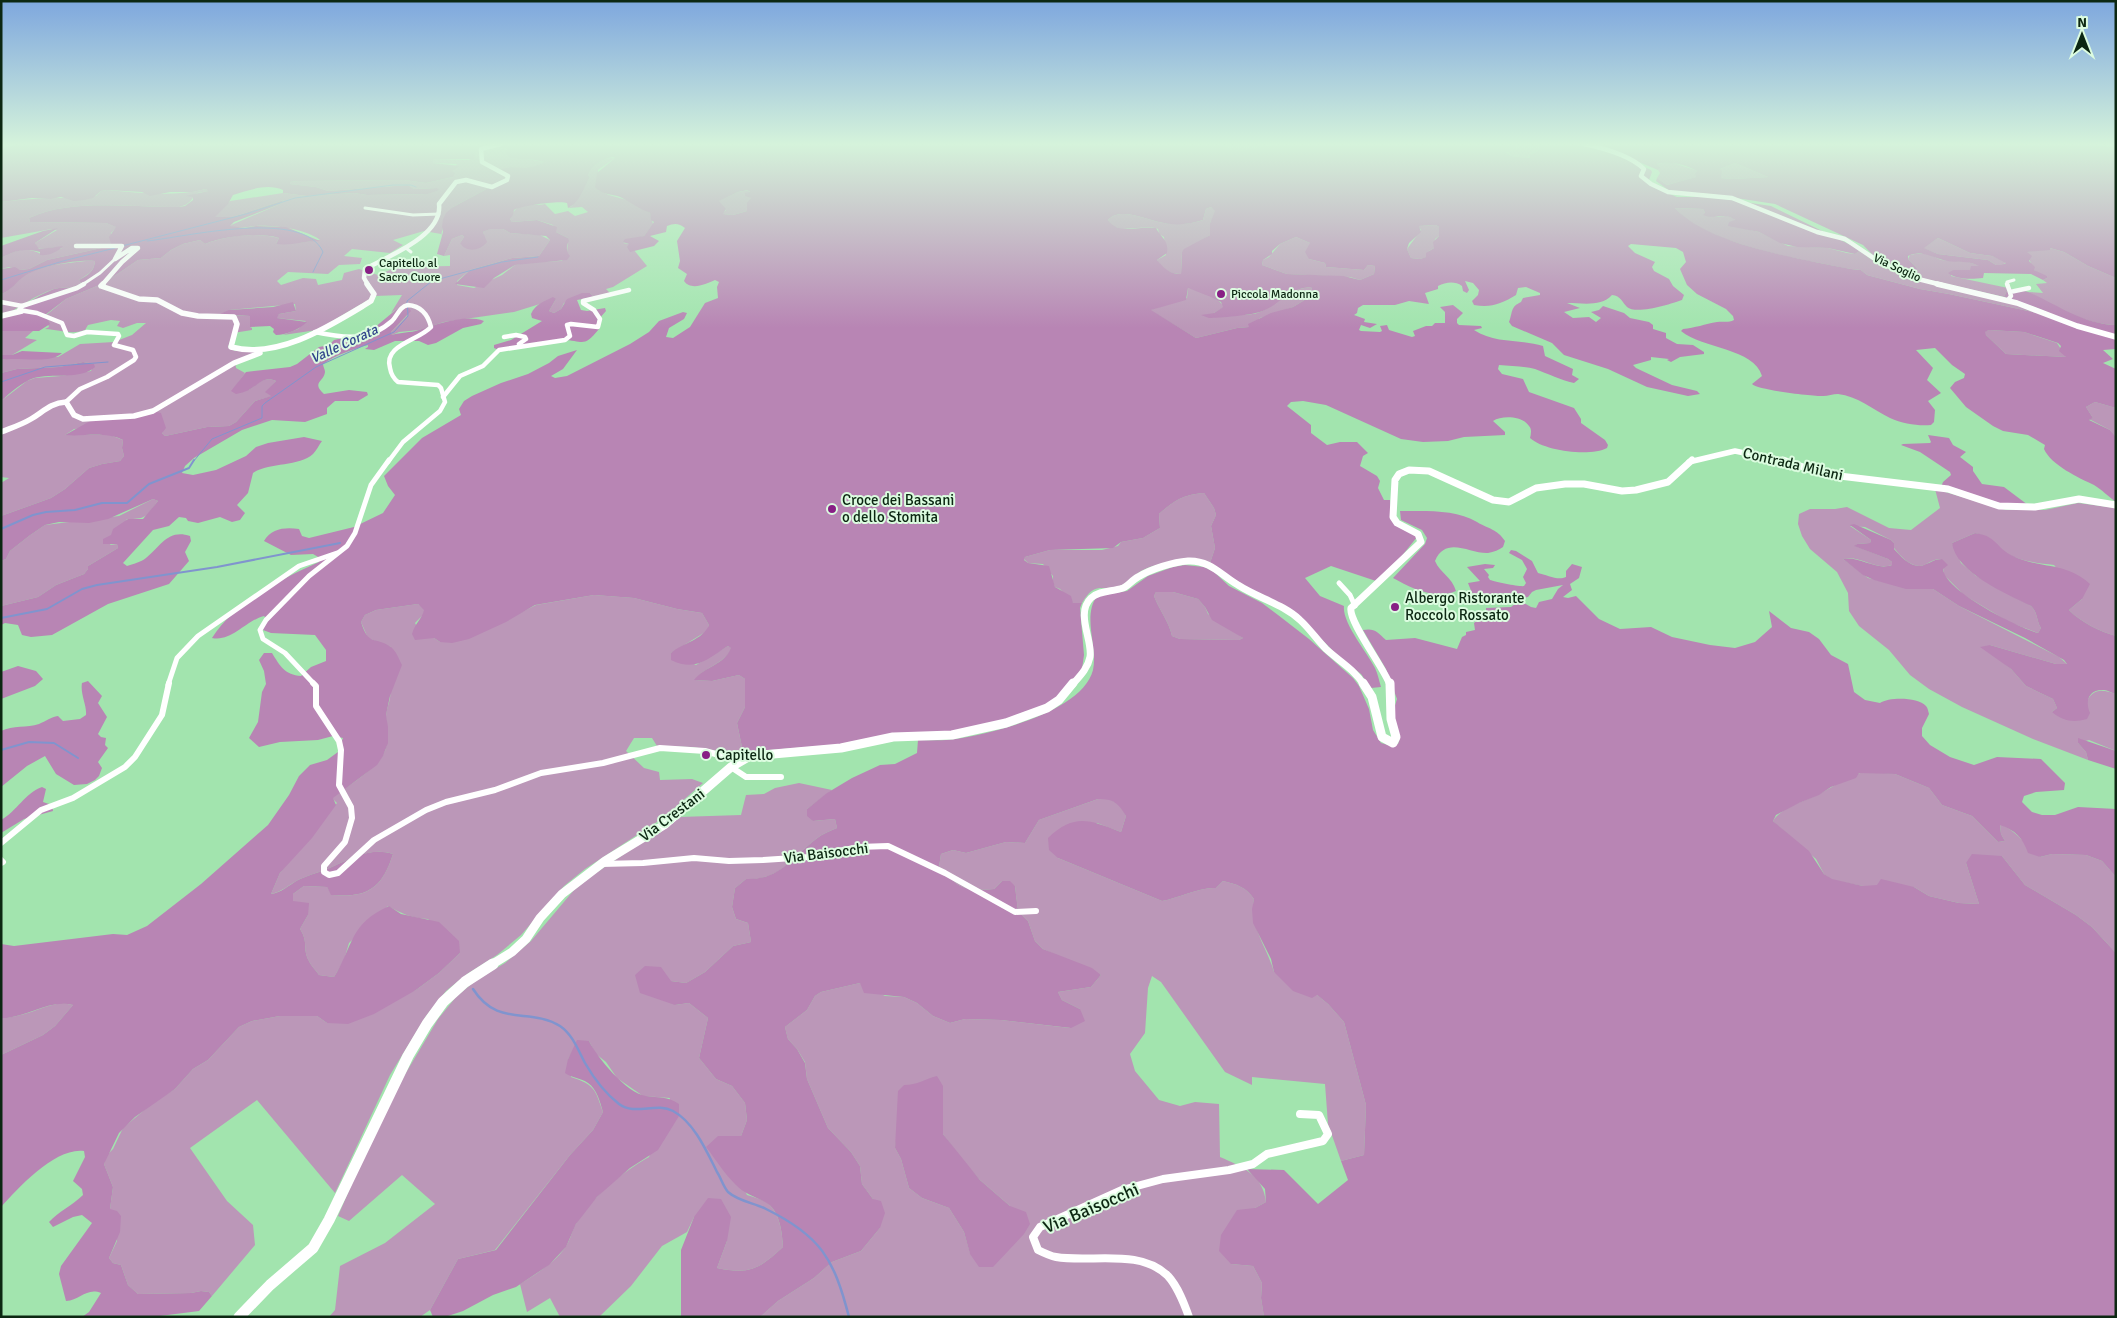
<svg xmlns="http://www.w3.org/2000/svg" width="2117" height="1318" font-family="Signika,sans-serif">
	<rect width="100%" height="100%" fill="#a2e4ae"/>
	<g fill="#bb97b8" fill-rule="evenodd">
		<path d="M1228,144H1284C1279,144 1273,144 1268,145C1250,149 1242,158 1225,146Z"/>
		<path d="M1521,144L1539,145V150L1532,153L1528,158L1511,156L1506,151Z"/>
		<path d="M503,148L527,159L544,162L534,168H514L507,178L453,207L444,222L441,236V234L424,231L393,240L403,245L390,253L352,249L344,256L362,258L360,264L339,265L328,274L288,272L277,281L281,285L303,278L316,279L318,285L342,280L344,273L359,269L378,275L397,267L450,266V255L444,256L452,239L462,235L464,237L460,243L484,236L483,232L489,229H503L510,233L540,235L550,240L539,256L512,258L470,270L457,281V285L474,288L502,275L515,265L532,262L562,261L567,253L568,238L556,232L553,225L537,220L512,222L510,219C517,200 529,207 545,204L555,214L568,211L575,216L588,212L582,207L568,208L572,206L590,177L588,175C591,166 606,156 615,158L598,170V190L609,195L627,200L650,213L653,224L644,236L623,243L629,244L647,266L613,287L606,289L610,293L594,297L590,293L564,303L561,309L554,313L549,311L556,299L514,312L444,322L419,330L399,332L392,335L391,332L408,315L398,308L391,313L402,295L375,296L317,330L283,335L298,329L306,321L276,318L279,314L296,311L295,304L229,310L231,315L251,316L250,327L252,328V330L233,333L228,347L235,351H260L235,361L236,368L245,373L235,387L249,390C258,383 265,376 276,381L266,392L272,396L255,401L236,422L229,426L207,427L165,436L162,433L164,423L161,418L74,429L65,435H110L123,440L122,448L124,456L120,461L102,464L89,468L65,489L51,498L1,516V483L9,478L1,477V401L27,381L35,378L61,376L91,371L94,364L83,362L59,367L17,369L1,373V360L11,358L58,357L80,344L114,342L132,335L146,323H137L123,328L117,326L120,321L111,320L88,325L85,330C71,335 60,330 45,329L49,327L45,316L66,299L104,283L138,260L161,258L171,250L183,244L200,240L205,244C227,235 257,232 279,238L276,244C292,244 304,242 320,240C306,229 274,225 256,226C246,227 239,229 229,226L280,204L284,200L233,217H214L230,201L283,193L307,196L354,193L367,195L428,194L437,188L414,189L408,185L328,191L316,187L289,184L290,182L298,181L404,180L426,183L453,177L452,171L457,164L433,163L432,160L433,159L469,160L476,152Z"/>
		<path d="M1671,162L1698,171L1697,177L1667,185L1657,178L1660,173L1658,170L1660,168L1655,164Z"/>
		<path d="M1735,163L1768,177L1733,179L1721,178L1720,169Z"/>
		<path d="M206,189L209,191L197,193C191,200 189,205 179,207C131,208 73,198 29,218L30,222L106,223L117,227L111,233V244L106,247L47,260L29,269L20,270L9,267L1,269V258C20,248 26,247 44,255L62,248C53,245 45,251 37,248L35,243L57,230L52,229L1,238V202C34,197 64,199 96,196L101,191L107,190C140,193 174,197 206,189Z"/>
		<path d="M749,190L751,198L747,211L733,215L722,214L726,210L718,201L738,192Z"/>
		<path d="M1211,207L1216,211L1210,223V235L1182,252L1181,274C1171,274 1162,270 1157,260L1166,255L1164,237L1159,234L1158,229L1152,227L1122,229L1112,226L1108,220C1121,206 1148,221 1164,223C1176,225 1192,224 1203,220L1206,209Z"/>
		<path d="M1675,208L1703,209L1705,213L1718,217L1726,216L1733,218L1742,228L1759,232L1788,246L1828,248L1847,253L1855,254L1861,250C1881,277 1966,290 2001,299C2013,303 2025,309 2037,313L1949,294L1920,289L1867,275L1861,270L1851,269C1805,260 1703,244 1675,208Z"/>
		<path d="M1436,225L1439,227V236L1435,239L1434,248L1429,251L1427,257L1420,259L1411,258L1407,249L1421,230L1418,226Z"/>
		<path d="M1296,237L1310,243L1309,259L1325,263L1326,267L1364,270L1368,265L1375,266L1374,274L1360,280L1350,277L1287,274L1262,265L1263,260L1269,257L1280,244Z"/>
		<path d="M1938,238L1970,253L1992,256L2006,262L2001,266L1996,265L1988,260L1938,254L1923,248Z"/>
		<path d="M2050,248L2064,252L2088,266L2116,278V325C2084,324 2056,307 2029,292L2043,293L2036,284L2047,283L2043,280L2047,278L2034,270L2026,252L2050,249Z"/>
		<path d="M1915,254H1928L1941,260L1968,262L1981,266L1970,270H1953L1951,276L2008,288L2004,297L1921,278L1900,269L1911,271L1917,268L1908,259L1910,255Z"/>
		<path d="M86,261H95C94,272 88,274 79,280L81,283C72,290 64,286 54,289C35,295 19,308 1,317V294C12,291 15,281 25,275C41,265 67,263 86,261Z"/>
		<path d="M1311,287L1313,293L1311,296L1293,307L1260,318L1249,327L1237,328L1196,338L1150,310L1187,298L1188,288C1200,291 1218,296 1224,307L1214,313H1206C1222,313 1245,318 1260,312C1281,303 1287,289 1311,287Z"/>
		<path d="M11,330L33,331L25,338L37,340L12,355H1V331Z"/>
		<path d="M1989,330L2024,332L2057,343L2066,357L2006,354L1986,335L1984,332Z"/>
		<path d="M2095,402L2116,408V437L2110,430L2089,419L2093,418L2086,407Z"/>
		<path d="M1935,489L2006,510H2045L2078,503L2116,508V636C2099,631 2082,623 2069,610L2082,599L2054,565C2039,563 2022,562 2008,554C1993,545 1995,538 1975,533L1952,543L1961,563L1976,576L2031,606C2038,613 2036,620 2041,628L2038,633L2009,622L1964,595L1944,575L1942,559C1935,559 1932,561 1926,564C1914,571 1901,557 1894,548V543L1891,540L1865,527L1850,526L1871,540L1870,543L1857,544L1855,546L1888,559L1892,562V565C1876,571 1860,555 1843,559L1868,578L1912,589H1933L1959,606L2059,657L2067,664H2056L1990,645L1991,653L2011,669L2026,686L2053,699L2057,708L2052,712L2086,705C2091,688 2102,689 2116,694V751L2089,740L2078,743L2086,752L2088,760L2033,739L1962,707L1929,689L1910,675L1889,650L1859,626L1849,611L1848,593L1837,572L1810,549L1802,536L1798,524L1799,514L1810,509H1835L1847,507L1889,528L1911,530L1940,508Z"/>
		<path d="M1204,493L1214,508L1216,515L1211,526L1215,548L1210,563C1184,562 1164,559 1141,571C1134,575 1128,582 1122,585C1103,594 1097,578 1082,603H1073L1060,589L1055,587L1053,582V576L1043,564L1028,563L1024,559L1025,557L1050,550H1102L1118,546L1121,542L1143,538L1160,528L1159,514C1175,500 1183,495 1204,493Z"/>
		<path d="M153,499L158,501C146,516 148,519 127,519L110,545L117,544L118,548L88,566V569L84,574L56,585L38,597L1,606V561L6,559L10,551L29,536L45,525L119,516Z"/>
		<path d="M1156,592H1173L1198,599L1205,607L1208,614L1243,638L1239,640L1180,639L1172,636C1169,621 1159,610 1154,596Z"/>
		<path d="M594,595L634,598L677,609L702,613L709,625L707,631L671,653L696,665L728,646L732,648C723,665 705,666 695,680L712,681L739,675L745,679V707L737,723L743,752L740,754L692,747L657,746L652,738H634L626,751L644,768L659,772L660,780L692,779L703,783L663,818L585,869L564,886L521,935L497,955L467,974L446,991L426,1016L390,1075L335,1193L257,1100L190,1148L227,1201L253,1225L255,1245L212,1296L209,1292L201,1291L191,1293L138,1294L128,1285L121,1265L113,1263L109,1258L117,1241L110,1209L113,1187L104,1164L106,1156L113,1149L123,1128L154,1102L175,1089L193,1069L208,1060L239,1027L252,1021L280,1016H317L327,1023L416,990L439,973L460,953L428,919C412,918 402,914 388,906L349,943L344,960L334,977L319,975C316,970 311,966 309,961C302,948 309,943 300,929L308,915L293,901V894L304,886L327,887L332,895C367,898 382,889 393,854C373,847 352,858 334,866C322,872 310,874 298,880C289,885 281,892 271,894L280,873L337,803L332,798C347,786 374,771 383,755C390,743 387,731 386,717C386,711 389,704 390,698C392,682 391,664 391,647L368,638L361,622L365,615L376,610L418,604L425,610L423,615L415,623L423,638H434L440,642L490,628L536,605Z"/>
		<path d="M1872,772L1895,774L1929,788L1942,805L1972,816L1998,842L2005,841L2001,834L2000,824C2017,831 2026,846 2040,857L2052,854L2086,855L2102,861L2116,877V953L2092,927L2076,915L2025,885L2002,856L1966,863L1979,904L1959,903L1929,896L1914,887L1863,886L1832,880L1824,874L1816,859L1773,821C1782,807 1803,802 1817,795C1831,789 1845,777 1860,773C1864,772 1868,772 1872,772Z"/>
		<path d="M799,783L832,790L807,809L813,821L835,819L837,828C830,831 822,834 816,839C791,858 781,880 746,879L735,888L732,907L736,919L748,923L751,942L733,946L705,972L686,983L671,981L675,1005L689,1003L708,1018L699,1058L716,1079L732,1086L745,1103L747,1120L741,1136H718L747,1195C753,1197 761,1199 766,1202C780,1212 782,1232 783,1247C759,1269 750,1275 717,1268L727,1241L694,1217L687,1232L662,1246L631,1286L599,1317H560L550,1298L527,1312L520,1284C536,1274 553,1264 565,1248C570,1241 572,1231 576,1224C593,1196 621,1173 649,1157L670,1098L643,1096L617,1078L606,1062L596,1054L589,1041L575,1046L568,1059L571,1077C595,1085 595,1089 603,1112L593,1130L570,1155L495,1250L458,1259L430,1310L420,1317H329L335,1310L340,1266L385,1243L435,1204L402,1175L349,1221L338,1216L360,1165L404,1076L438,1019L456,997L475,981L505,963L531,941L574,890L593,875L679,817L741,815L746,795L764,794L775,788Z"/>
		<path d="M1107,798L1120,805L1126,816L1121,832L1097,823L1058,858L1162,901C1179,898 1199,887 1216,888L1223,881C1236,884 1246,887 1254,899C1249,927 1267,946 1274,972L1317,995L1328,1004L1344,1022L1366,1105L1364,1155L1341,1161L1328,1124L1325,1084L1252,1077V1085L1225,1072L1161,982L1152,976L1148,988L1145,1033L1130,1054L1135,1071L1159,1100L1180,1106L1195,1102L1219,1104L1220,1157C1243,1167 1263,1175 1266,1202L1255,1208L1231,1264L1253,1266L1262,1283L1261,1298L1264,1317H760L778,1301L814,1278L832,1262L861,1251L880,1228L873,1199L862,1184L860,1166L851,1152L828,1128L807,1079L805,1062L797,1049L788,1039L785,1027L807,1010L815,996L821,992L860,983L885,996L904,997L917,1003L933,1016L950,1023L965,1019L1001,1020L1070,1028L1080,1009L1062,1000L1058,992L1091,987L1101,975L1043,949L1035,941L1028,921L1018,911L1015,886L1002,881L994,889C983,890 967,891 957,884C950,879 947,871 939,867L941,854L953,850L966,853L1006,842L1025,843L1039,820L1098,799ZM904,1085H916L942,1122L943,1134L961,1158L980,1180L1010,1206L970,1253L964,1232L949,1208L922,1198L909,1188L901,1159L895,1148Z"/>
		<path d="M62,1003L73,1005L55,1026L43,1035L1,1055V1018C23,1018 41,1006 62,1003Z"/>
	</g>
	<g fill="#b885b4" fill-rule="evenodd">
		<path d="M19,144H1233L1225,146C1238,155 1246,151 1260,147C1268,145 1276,144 1284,144H1521L1506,152L1511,156L1528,158L1530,157L1529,155L1539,150V145L1536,144H1581L1600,148L1651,170L1652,172L1649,180L1665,192L1677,197H1711L1771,206L1861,250L1855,254L1828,248L1797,247L1780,243L1759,232L1728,226L1729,222L1735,220C1726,212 1714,220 1703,215L1705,213L1703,209L1675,208C1708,245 1802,259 1851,269L1861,270L1867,275L1920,289L1949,294L2037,313L2116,338V349L2103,350L2113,359L2103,363L2116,369V408L2095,402L2086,407L2093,418L2089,420L2110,430L2116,437V502C2109,497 2101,489 2094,485C2079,478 2051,465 2044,449L2045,445L2028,435L2003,431L1993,426L1966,407L1950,388L1955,382L1964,378L1965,374L1952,365L1935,348L1916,350L1933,368L1927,380L1941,393L1928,401L1935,410L1934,422L1931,425C1918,426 1903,424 1890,418C1874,410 1857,396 1838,394C1833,394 1828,396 1823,396C1812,396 1757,390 1752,384L1762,376C1754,348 1703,349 1681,331L1683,329C1695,328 1705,324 1717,322C1724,321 1728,323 1734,320L1733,316L1726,309L1697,294L1687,285L1680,269L1686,262L1683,252L1676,248L1631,244L1628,246L1635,253L1655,262L1652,267L1654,271L1669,279L1673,286L1684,295L1682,300C1671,304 1636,315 1627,307C1622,302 1621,296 1612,295C1601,307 1583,303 1567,303L1580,308L1564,312L1573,318L1589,317L1596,322L1601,318L1591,312L1599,310L1603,306L1624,313L1630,318L1649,322L1653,325V329L1666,333V338L1677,344L1693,345L1704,352V354L1680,357L1671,362L1667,360L1669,359L1651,357V360L1633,365L1636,368L1672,385L1697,391L1700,394L1688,396L1647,387L1608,369L1564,355L1552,343L1512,326L1509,322C1513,312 1510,307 1521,302L1523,298L1540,295V293L1526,287L1518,288L1516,295C1501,304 1491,308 1474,305L1472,301L1478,295L1479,290L1473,283L1465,281L1469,290L1467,293L1463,291L1462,286C1455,281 1446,282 1438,286V289L1425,293L1429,304L1409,301L1395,305H1363L1358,308L1357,313L1354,315L1365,319L1364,322L1377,324L1370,328L1361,325L1359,330L1361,331L1380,332L1382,331L1380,326L1387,325L1389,330L1412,337L1415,336L1413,331L1426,326H1432L1435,323H1445V312L1440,307L1453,305L1463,313L1457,319V323L1459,325L1481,326L1482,328L1474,330C1495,344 1521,339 1543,346L1545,356L1573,369L1572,375L1579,379L1574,383C1560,380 1549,374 1535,369C1524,366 1511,366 1499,365L1498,369L1502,374L1523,379L1529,392L1574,408L1581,419V423L1605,440L1608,445L1607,448C1590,457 1544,451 1530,438C1531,434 1532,429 1529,426C1523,416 1502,415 1493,421L1505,432V435L1464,437L1448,441L1423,442L1401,439L1326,405L1303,401L1291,402L1287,406L1311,425V433L1327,445L1340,442H1357L1368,453L1363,456L1360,466L1377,476L1380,481L1378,488L1384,500H1390L1391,518L1417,537L1397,562L1376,581L1331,566L1305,578L1320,596L1344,606C1342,623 1367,652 1375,668C1378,674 1379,681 1381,687L1371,688L1361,674L1338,656L1303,620L1236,582L1210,563L1215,548L1211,526L1216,515L1214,508L1204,493C1183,495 1175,500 1159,514L1160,528L1143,538L1121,542L1113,548L1050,550L1025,557L1024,560L1028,563L1049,566L1055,587L1071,596L1073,603H1082L1080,608L1084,655L1082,669L1058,698L1026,715L952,732L846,744L743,752L737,723L745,707V679L739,675L712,681L694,680C705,666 724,665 731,648L728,646C707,659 696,672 671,660V653C682,643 703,640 709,625L702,613L677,609L634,598L594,595L535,605L506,622L469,639L452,643L440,642L434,638L415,640L412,634C415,623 422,619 424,610L418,604L376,610L365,615L361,622C369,647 375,636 391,647C396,651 399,659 402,665L390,696L386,715L388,727V743L383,756L377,765L333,798L336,805L312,838L280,873L271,894C281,893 289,885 298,880C310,874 322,872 334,866C352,858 372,847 393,854C382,889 367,898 331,895L327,887L304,886L293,894V901L309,903L308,915L300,929C309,943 302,948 309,961C311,966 316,970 319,975L334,977C354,945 349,924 389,906L401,914L439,922L459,941L460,953L439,973L416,990L374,1014L348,1024L327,1023L317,1016H280L252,1021L239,1027L208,1060L193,1069L175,1089L135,1117L119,1133L104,1164L113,1187L110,1209L117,1211L121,1216L120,1232L109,1258L113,1263L121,1265L128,1285L138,1294L191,1293L201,1291L209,1292L212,1296L199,1311L152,1317H82L89,1312L101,1293C87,1287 80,1300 66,1301L59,1274L61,1266L92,1223L82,1215L73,1217L53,1227L49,1222C59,1211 72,1206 83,1195L82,1189L73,1181L85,1157L84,1151C56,1147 19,1187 1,1207V1055L43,1035L55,1026L73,1005C48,999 26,1019 1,1018V944L14,946L113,934L127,935L147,926L201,884L268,825L289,795L299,776L310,765L327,760L338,752L343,738L333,736L318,740L280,742L259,747L249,738L258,722L262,692L266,684L264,671L259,660L264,653H272C280,666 285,675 301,676L311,667L326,661V650L315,635L271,633L263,630L266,618L264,616C245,621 232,642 212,638C235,601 280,580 319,562L320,558L313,554L291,555L264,541C271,528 286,527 299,529L302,536L309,538L354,527L383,513L395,495L388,486L384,476L422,438L461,415L459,409L464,401L472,396L501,383L528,374L549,363L558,356L577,350L563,369L551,376L555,378L567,376L630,344L649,332L659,321L683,312L687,313L684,319L669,328L666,337L673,338L690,327L705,303L718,298L717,287L719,282L715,280C706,284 691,291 684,281L687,274L678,268L680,261L677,241L685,228C679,223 674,223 667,226L666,232L650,236L659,241L654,246L630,252L627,247L629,244L623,242L625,239L644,236L654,222L651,220L650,213C640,209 631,203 624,199C615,193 604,197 595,187L597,173L615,158L613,157C604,158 591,166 588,175L590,177C583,189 580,202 568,208L567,203C560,200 519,206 514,210L513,215L510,219L512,222L537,220L557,227L556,232L568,238L569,241C566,245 566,252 570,256L567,260L515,265L494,278L484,288L455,284L470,270L512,258L539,256L550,240L546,236L510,233L503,229H490L483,232L487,242C480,251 466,253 460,243L464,237L462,235L452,239L444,256L437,254L443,232L442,227L443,219L446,213L453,207L507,178L501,169C517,164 524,173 544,162L535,160L510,158L506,154L507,149L503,148L476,152L474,159H433V163L460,166L452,171L455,173L453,177L426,183L404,180L298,181L290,182V184L316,187L328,191L408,185L414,189L437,188L439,190L428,194L367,195L354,193L307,196L283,193V190C267,183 249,190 233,195L228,204L215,217H233L284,200L280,204L234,222L230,226L245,228L256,226L286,227L320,241C304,241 292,246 276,244L279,238C258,232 225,236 205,244L200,240L183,244L171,250L161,258L138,260L104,283L66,299L45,315L50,324L39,331H1V317C20,310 35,296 54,289C64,286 72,290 81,283L79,280C88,275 94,272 95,261C77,259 41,266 26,275C16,281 12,291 1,294V269L15,267L20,270L29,269L47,260L106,247L111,244L109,237L116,227L106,223L30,222L29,218C73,198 131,208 179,207L185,206L193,200V197L185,196L208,191L206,189L192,192H170L150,196L142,192L107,190L101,191L93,198L84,200L74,201L61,197L51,199L32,198L1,202V149ZM748,190L750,192L745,193V196L751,198L747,203V211L733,215L723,214L726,209L719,201L738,192ZM1211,207L1215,211L1210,223V235L1184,249L1182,252L1181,274C1169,274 1164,268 1157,260L1167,253C1169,240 1161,238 1156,228C1140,225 1119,236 1108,220C1121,206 1148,221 1164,223C1177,226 1191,224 1203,220L1206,209ZM1436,225L1439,227V236L1433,242L1434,248L1426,253V257L1420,259L1411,258L1407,249L1409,243L1421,232L1419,226ZM1296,237L1310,243L1305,252L1309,259L1325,263L1326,267L1364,270L1368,265L1375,266L1374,274L1360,280L1344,276L1287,274L1262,265L1263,260L1272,254V251L1280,244ZM1311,287L1313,293L1311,296L1293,307L1271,313L1248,324L1249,327L1237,328L1196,338L1151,310L1186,300L1188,288L1211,297L1221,302L1223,307L1214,313L1201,315L1209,318C1219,318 1251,315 1260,312C1281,305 1286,289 1311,287ZM1989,330L2024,332L2058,343L2061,346L2059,351L2066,357L2006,354L1986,335L1985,332Z"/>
		<path d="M1587,144H2092L2116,148V278L2088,266L2064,252L2050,248V250L2027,252L2032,256L2029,261L2035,267L2034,270L2047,276V278L2043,280L2031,274L1984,273L1983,278C1972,279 1957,280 1948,273L1953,270H1970L1971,266H1979C1968,260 1958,263 1947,261C1934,259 1923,249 1908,256V259L1917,268L1916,270L1900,269L1883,261L1873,255L1863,245L1775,204L1710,194L1671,192L1656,181L1657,178L1667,185L1696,177L1695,174L1697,171C1683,164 1671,161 1656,164L1661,168L1658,170L1605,148ZM1735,163L1768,177L1733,179L1721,178L1722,171L1720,169ZM1938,238L1970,253L1992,256L2006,263L2001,265H1996L1988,260L1938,254L1924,248Z"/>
		<path d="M58,228L35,243L39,249L63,246C58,252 48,256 40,255V252C24,248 16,250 1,258V246L43,231Z"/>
		<path d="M2008,288C2015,290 2024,290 2031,293C2059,306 2084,324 2116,325V335L2073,323L2037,308L2004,297Z"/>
		<path d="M582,293H590L594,297L577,300L581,310L587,311L605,308L606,311L597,321L599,329C582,350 583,339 560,340L499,350L494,348V345L511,340L542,321L532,318L531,314C535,304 545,301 553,297L556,299L549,311L554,313L561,309L567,299Z"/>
		<path d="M293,302L296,311L279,314L277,318L307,322C300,329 286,335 276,335L273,332L274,329L270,326L250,327V316L220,314L229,310L273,307Z"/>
		<path d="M408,307L411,311L391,332L392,335C401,332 410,333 419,330C439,324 464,314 484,321L481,324L463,328L436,343L428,345L419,341H395L374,350L365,349L368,347V345C353,349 336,355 323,364C323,367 325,369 325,372C324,382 311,382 324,394L349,390L367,392L368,395L358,401H335L327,408V414L305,422L272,420L242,430L194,458L185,466L182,473L193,475L216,470L246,456L256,447L268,443L304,437L322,441C319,445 316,451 313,454C299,467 269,462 253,473L248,493L237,505L245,513L240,520L232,522L220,517L198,523L188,521L186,518L179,517L169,526L153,530L123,563L127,566C133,564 141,562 146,558C161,546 168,529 190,536L191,541L185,552L189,561L169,584L108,604L52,635L31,637L22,635L18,625L5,623L1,625V606L38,597L56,585L84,574L88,569V566L118,548L117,544H103V539L111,535L113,529L128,519H143L158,501L153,499L108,519L89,523L59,522L45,525L29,536L10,551L6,559L1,561V516L51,498L65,489L89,468L102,464L120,461L124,456L122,448L123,440C105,431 83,437 65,435L92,420L152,411L161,413L166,428L162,433L165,436L207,427L229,426L236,422L255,401L271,396L265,392L276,381C264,375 258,385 249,390C245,392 240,393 236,394L231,391L246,372L290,367L297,364L319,347L329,345L334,340L368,333L398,308Z"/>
		<path d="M22,351L62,353C50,365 18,356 1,360V355H12Z"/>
		<path d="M83,362L94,364L95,367C81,380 51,373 34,378C22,382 10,393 1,401V373L17,369L59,367Z"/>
		<path d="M1928,435L1949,438L1953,445L1966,452L1960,457L1973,467V471L1982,484L2004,487L2028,505H2004L1941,487L1943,482L1951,475L1950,472L1920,452L1901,445L1903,444L1930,443L1931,442Z"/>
		<path d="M1400,511C1425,511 1456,509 1477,522C1490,530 1496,528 1505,541L1503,547C1499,550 1494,552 1488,553C1470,554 1446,535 1435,561C1440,573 1452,577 1456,591C1435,600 1411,588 1393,578L1425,544L1427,538L1422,530L1401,520Z"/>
		<path d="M1854,524L1891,540L1894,543V549C1901,557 1914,571 1926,564C1932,562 1935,559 1942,559L1948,565L1943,569C1945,591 2017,627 2038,633L2041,628C2036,620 2038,613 2031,606C2007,594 1956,573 1952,543L1975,533C1980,534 1986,535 1990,538C1998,543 2002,551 2011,555C2037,569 2066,561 2090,584L2082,599L2069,610C2082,623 2099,631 2116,636V694C2112,693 2107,690 2104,690C2088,689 2085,702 2090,713L2087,719C2073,723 2063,721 2052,712L2057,708L2053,699L2026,686L2011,669L1980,647L1990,645L2056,664H2067L2064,660L2025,638L1959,606L1933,589H1906L1874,580L1863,575L1843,559C1860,556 1876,571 1892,565V562L1888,559L1854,546L1857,544L1870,543L1871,540L1850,525Z"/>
		<path d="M1511,550L1516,551L1532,561L1538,573C1547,575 1558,581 1566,577V571L1572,564L1582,567L1579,578L1570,584L1572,590L1563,597L1568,598L1576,596L1599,619L1620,629L1651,627L1672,637L1710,645L1735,648L1755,642L1772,627L1769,611L1791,628L1809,632L1819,639L1831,655L1848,664L1854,692L1865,700L1880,703C1889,697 1918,697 1926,706C1928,708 1928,711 1929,714L1922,728V736L1930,745L1950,757L1974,765L1997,757L2041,759L2065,783L2064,790L2036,792L2024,796L2022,802L2032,812L2042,815H2055L2078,807L2116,809V877L2102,861L2086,855L2052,854L2040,857L2028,853C2023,838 2015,830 2000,825L2001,834L2005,841L1998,842L1972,816L1942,805L1929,788L1895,774L1859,773L1856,778L1831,787L1819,795L1799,803L1776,815L1773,821L1809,851L1824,874L1832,879L1863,886L1877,885L1881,879L1914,887L1929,896L1959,903L1979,904L1966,863L1972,854L2002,856L2025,885L2076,915L2092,927L2116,953V1317H1264L1261,1298L1262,1283L1253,1266L1231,1264L1219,1251L1221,1235L1237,1210L1255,1208L1266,1202L1265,1189L1247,1169L1284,1170L1318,1204L1348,1180L1341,1161L1364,1155L1366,1105L1344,1022L1328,1004L1317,995L1312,998L1293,991L1274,972L1271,959L1253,923L1252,909L1254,899C1246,887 1236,884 1223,881L1216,888C1199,887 1179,898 1162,901L1058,858L1049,850L1048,838C1075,813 1089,820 1121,832L1126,816C1118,803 1114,799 1098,799L1039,820L1025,843L1006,842L966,853L953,850L941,854L939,867C947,871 950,879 957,884C967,891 983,890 994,889L1002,881H1010L1015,886L1018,911L1028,921L1035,941L1043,949L1092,968L1101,975L1091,987L1058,992L1062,1000L1080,1009L1085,1021L1071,1028L1001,1020L965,1019L950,1023L933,1016L917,1003L904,997L864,993L860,983L821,992L815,996L807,1010L785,1027L788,1039L797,1049L805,1063L807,1079L828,1128L851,1152L860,1166L862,1184L873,1199L881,1201L885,1213L880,1228L861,1251L832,1262L814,1278L778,1301L760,1317H681V1250L694,1217L708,1198L721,1199L731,1217L727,1241L717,1268C750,1275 759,1269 783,1247C782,1232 780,1210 765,1202C754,1196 744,1194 735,1184C724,1173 716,1160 706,1147L718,1136H741L747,1120L745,1103L732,1086L716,1079L699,1058L708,1018L689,1003L675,1005L640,993L635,975L645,966L661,967L671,981L686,983L705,972L733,946L751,942L748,923L736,919L732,907L735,888L746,879C780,880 791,858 816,839C822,834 830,831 837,828L835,819L813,821L807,816V809L827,793L852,778L880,765L895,764L917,753L918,740C930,740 943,741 956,739C993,733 1082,712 1093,670C1098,646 1082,617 1097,596L1127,591L1148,576L1173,567L1185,565L1204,567L1214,572L1229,586L1262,603L1278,615L1309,639L1353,678L1359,686L1369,709L1373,730L1381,743L1388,745L1398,744L1400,738L1393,712L1397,699L1386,669L1363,630C1375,628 1377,632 1386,640L1415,638L1457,649L1462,637L1466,635V632L1475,630L1474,623L1486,614V608L1511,607L1516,603L1522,602L1531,607L1536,608L1539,602L1552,599L1558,589L1563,585L1536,590L1532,592L1528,597C1519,600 1514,598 1507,593L1482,596L1472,593L1468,583L1480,581L1467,567L1485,564L1495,565L1493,568L1484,569L1489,575L1488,577L1490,580C1496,582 1520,587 1524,586L1526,583L1523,577L1527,569L1522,560L1509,553ZM1156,592H1173L1198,599L1205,607L1212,620L1243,638L1239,640L1180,639L1172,636C1169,621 1159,610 1154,596Z"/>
		<path d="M18,666L36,671L43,679L35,686L1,699V672Z"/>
		<path d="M88,681L102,696L98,703L107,717L98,734L101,737L106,738L105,745L108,748L98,762L102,768L99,776L95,780L87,784L74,785L56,774L45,756L27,766L1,787V731C13,725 27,728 39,724C46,721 51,717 58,716L63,721L80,719L86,715C87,705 80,694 82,683Z"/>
		<path d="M2078,738L2116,751V769L2088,760L2086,752L2078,743Z"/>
		<path d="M42,787L46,789L43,802L52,805L53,811L24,819L1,833V820C17,811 25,793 42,787Z"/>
		<path d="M577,1040L589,1041C597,1057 626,1093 646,1096C658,1098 668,1096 679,1104V1116L658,1150L630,1168L597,1197L576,1224L566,1247L549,1265L516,1287L493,1295L463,1311L445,1317H433L430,1310L458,1259L496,1250L570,1155L593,1130L603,1112C600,1102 597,1089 588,1083C581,1078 572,1078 565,1073L568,1059Z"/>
		<path d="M937,1076L943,1086V1134L980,1180L1010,1206L1026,1212L1030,1224L1024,1234L993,1267H979L970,1254L964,1232L949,1208L922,1198L909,1188L901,1159L895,1148L898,1091L904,1085C918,1085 924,1079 937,1076Z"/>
	</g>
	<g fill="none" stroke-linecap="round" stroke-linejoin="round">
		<g stroke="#8094ce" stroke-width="1">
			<path d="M147,241C185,237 304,208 323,252L313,272"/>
			<path d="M122,246L246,214L295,198L393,185H411L416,187"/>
			<path d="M1,280L63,261L115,248"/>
			<path d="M1,382L45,367L108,362"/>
			<path d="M193,462L212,439L262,418V406L265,403L316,367L394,332L408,316L407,301L432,281L502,262L538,257"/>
		</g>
		<g stroke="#8094ce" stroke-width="2">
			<path d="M1,529L33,515L46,512L75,510L102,503H127L149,484L189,468L194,460"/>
			<path d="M1,618L47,609L82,589L97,585L217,567L340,543"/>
			<path d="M1,750L29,742L54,743L78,758"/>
		</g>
		<path stroke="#8094ce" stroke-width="2.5" d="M473,989C498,1028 529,1007 560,1026C573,1035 578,1050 585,1063C593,1077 605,1093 619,1104C635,1116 656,1102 673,1111C694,1122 707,1152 717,1172C721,1178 723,1186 728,1192C738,1201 754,1203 766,1209C821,1236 834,1259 849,1317"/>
		<g stroke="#fff" stroke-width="3">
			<path d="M365,208L413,215L439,214"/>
			<path d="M406,248L411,252"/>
			<path d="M82,285L100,273L115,259"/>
			<path d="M2008,285L2007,282L2014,280"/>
		</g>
		<g stroke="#fff" stroke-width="4.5">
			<path d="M2007,284L2010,292"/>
			<path d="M2008,300L2011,296L2010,292L2029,288"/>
			<path d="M1,302L22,306L19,310L37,313L62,323L67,335L74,336L87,332L118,334L119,336L114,345L133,350L136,357L134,360L107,377L80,389L66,402"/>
			<path d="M22,306L77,288L84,284"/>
			<path d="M315,332C343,338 369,342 392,321C398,315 399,307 408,305C421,306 428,315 431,327C418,341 383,345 390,368C391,374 393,378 398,382L438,385L441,388L445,402L440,411L403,442L388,462"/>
			<path d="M504,337L516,335L525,337L526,339L519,344"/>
			<path d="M443,397L460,376L483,366L499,350L565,340L570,336L567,325L571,324L598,327L600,319L594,310L583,303V301L629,290"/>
		</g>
		<g stroke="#fff" stroke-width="5">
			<path d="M1339,583L1350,595L1355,606"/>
			<path d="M168,685L177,658L198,636L299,566L337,553"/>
			<path d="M315,685L285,653L263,639L260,630L266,620L309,576L347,546L355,533L371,485L389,460"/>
		</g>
		<g stroke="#fff" stroke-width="6">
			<path d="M313,683L316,686V706L339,741L341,750L339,785L351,807L352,818L345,842L324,866V872L329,875L338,873L374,840L426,810L446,802L495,790L541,773L603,763L660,748L705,751L740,761"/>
			<path d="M731,767L746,777H781"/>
			<path d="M1,843L41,810L73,798L125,767L135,757L162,715L169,683"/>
			<path d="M1,860L3,862L1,863"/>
			<path d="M601,864L643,863L694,858L729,861L763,860L809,857L859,847L888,846L945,873L1015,912L1036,911"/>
		</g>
		<path stroke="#fff" stroke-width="8" d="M1189,1317C1184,1303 1178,1287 1168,1276C1140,1248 1091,1263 1056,1257C1050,1256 1044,1253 1038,1250L1033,1237L1040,1227L1122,1190L1163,1179L1229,1170L1253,1164L1267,1154L1323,1141L1328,1134L1319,1115L1300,1114"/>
		<g stroke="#fff" stroke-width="4.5">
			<path d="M1584,144C1603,148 1630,155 1644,169L1641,176L1651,184L1668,192L1732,198L1817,232L1845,239L1878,261L1914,278L1942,285"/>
			<path d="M76,246H122L115,259L132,248H138L122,262L102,285"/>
			<path d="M368,285L364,278L365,269C388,256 443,236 439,204L456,182L466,180L492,187L507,180L508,176L482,162L481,149L501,144"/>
		</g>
		<g stroke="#fff" stroke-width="5.5">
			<path d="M103,284L101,286L139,299L157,300L182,313L198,316L234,317L237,324L231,347C276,359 325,329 363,306L371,301L374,294L367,284"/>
			<path d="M1937,284L2017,303L2077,326L2116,337"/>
			<path d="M1,316L22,311"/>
			<path d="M1,432C11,428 21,425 31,419C43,412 50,403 66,402L74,415L83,419L134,416L153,411L234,363L260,353"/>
			<path d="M1689,462L1735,451L1787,462"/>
		</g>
		<g stroke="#fff" stroke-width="7">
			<path d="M1783,460L1823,474L1948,489L1999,506L2035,507L2079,499L2116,505"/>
			<path d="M1072,685C1080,676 1088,668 1090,657C1093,641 1075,613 1091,598C1100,590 1112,592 1123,588C1128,586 1132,580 1138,577C1151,569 1173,562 1188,561C1210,560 1221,575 1238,585C1258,598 1283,604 1300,620C1310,629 1317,640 1326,649C1339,661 1354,669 1364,685"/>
			<path d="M1390,685C1384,668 1348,621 1351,608L1421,542L1418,534L1397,523L1393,517L1395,480L1399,474L1409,470L1429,471L1493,500L1509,502L1536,488L1565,484H1584L1622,491L1636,490L1668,482L1692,460"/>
		</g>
		<g stroke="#fff" stroke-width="9">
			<path d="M1363,683L1372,697L1382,737L1393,743L1396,737L1391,719L1390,683"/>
			<path d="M491,965L512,952L526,939L540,918L562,894L605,861L664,825L731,767L750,756L841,748L893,737L952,735L1006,723L1047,708L1059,700L1073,683"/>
		</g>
		<path stroke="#fff" stroke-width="11" d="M239,1317L270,1285L313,1248L329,1220L408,1056L427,1024L443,1002L465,982L493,964"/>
	</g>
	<linearGradient id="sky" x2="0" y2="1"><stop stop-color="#7ea7de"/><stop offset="0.44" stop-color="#d5f3db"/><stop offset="1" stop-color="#d5f3db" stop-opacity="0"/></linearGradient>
	<rect width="2117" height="328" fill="url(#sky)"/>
	<g fill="#881f85" stroke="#dcfce0" stroke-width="2">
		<circle cx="369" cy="270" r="5"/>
		<circle cx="1221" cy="294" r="5"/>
		<circle cx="832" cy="509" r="5"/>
		<circle cx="1395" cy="607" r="5"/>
		<circle cx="706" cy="755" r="5"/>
	</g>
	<g text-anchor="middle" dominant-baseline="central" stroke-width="4" stroke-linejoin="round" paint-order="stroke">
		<g font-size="12" fill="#0c2712" stroke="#dcfce0" text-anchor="start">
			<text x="379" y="263">Capitello al<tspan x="379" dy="14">Sacro Cuore</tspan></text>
			<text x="1231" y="294">Piccola Madonna</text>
		</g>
		<g font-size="12" fill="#0c2712" stroke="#dcfce0">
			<text transform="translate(1897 268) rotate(25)">Via Soglio</text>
		</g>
		<g font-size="14" font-style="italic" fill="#31448b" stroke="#dcfce0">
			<text transform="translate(344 344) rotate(-25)">Valle Corata</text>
		</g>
		<g font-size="15" fill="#0c2712" stroke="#dcfce0">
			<text transform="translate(1793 464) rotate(13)">Contrada Milani</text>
			<text transform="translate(672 815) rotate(-37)">Via Crestani</text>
			<text transform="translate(826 853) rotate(-7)">Via Baisocchi</text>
		</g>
		<g font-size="15" fill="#0c2712" stroke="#dcfce0" text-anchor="start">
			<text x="842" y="500">Croce dei Bassani<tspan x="842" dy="17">o dello Stomita</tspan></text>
			<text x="1405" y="598">Albergo Ristorante<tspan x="1405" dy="17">Roccolo Rossato</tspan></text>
			<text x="716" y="755">Capitello</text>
		</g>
		<g font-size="18" fill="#0c2712" stroke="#dcfce0">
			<text transform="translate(1091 1208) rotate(-23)">Via Baisocchi</text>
		</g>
	</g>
	<rect width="2117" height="1318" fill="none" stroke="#0c2712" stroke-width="5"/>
	<g transform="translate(2082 35)" stroke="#dcfce0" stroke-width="4" paint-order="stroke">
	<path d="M0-4L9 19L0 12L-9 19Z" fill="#0c2712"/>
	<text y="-8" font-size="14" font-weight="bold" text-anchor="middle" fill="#0c2712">N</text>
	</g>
</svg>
